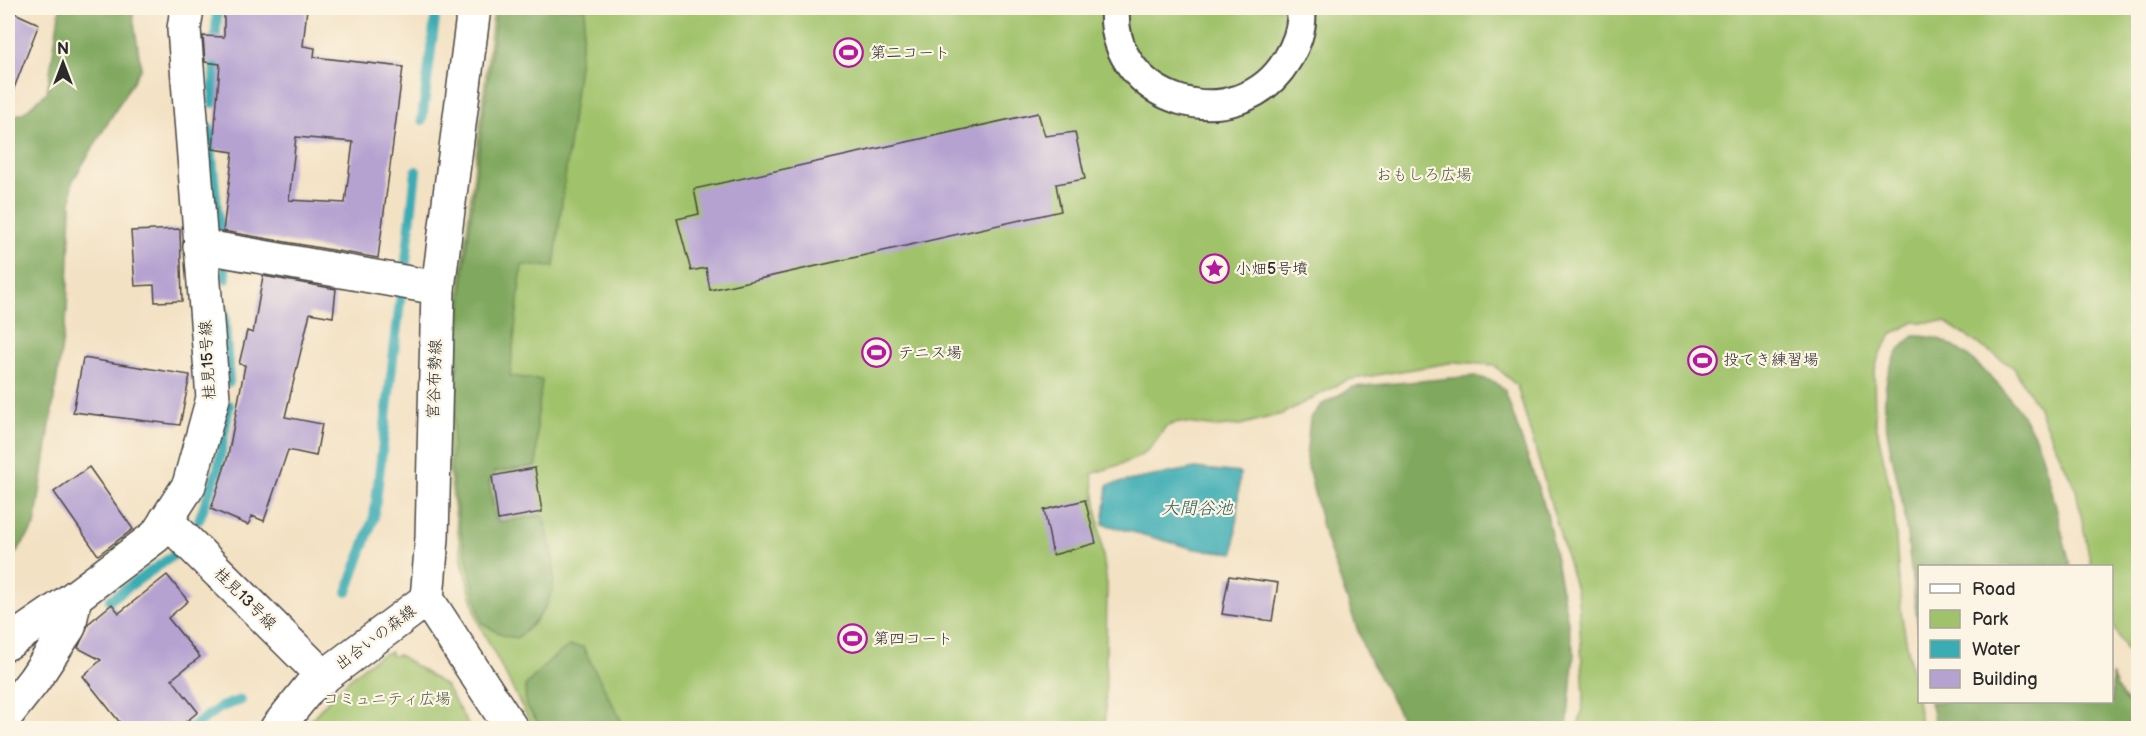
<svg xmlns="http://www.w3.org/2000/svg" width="2146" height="736" font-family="'Balsamiq Sans','Klee One',sans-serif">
	<rect width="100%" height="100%" fill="#fcf5e5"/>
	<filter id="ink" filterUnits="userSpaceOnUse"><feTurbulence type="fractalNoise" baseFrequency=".0167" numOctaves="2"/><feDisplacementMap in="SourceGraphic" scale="12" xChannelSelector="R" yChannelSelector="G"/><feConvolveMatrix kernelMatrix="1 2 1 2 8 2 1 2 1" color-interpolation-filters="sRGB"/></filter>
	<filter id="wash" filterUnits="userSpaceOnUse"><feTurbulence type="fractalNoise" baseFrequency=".008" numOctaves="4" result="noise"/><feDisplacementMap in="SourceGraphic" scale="24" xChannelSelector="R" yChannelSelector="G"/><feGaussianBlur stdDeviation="1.35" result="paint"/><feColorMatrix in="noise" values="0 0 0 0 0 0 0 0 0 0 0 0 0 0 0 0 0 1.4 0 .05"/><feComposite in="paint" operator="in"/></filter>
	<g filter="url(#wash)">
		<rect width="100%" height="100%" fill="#f3e1c3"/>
		<g fill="#a0c26b" stroke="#66764b" stroke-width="1.5">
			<path d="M494,8H2138V671L2112,625V566H2091L2076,490L2037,406L2014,368L1945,322H1915L1893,333L1879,355L1874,373L1875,419L1894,507L1901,612L1922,728H1578L1584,697L1578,597L1517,386L1494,365L1455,362L1347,380L1282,414L1240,425L1217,427L1178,422L1165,427C1147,462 1127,461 1092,474L1107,585L1105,728H533L478,622L463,565L448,466L449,393L455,327Z"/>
			<path d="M391,652V656L399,655L446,686L470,728H303C322,708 364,657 391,652Z"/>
		</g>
		<g fill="#80a85f" stroke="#566a45" stroke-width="1.5">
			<path d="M60,8L132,9L141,68L72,182L67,311L35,526L8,564V117L23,113L47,92Z"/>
			<path d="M497,8H586L554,267L522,265L510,376L542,380L537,419V466L494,472L489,483L496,519L501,522L543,515C557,570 566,598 517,638L504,636L482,623L460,528L451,467L464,272Z"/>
			<path d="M1914,336C1923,336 1933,337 1941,340C1977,356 2026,410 2039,447C2053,485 2059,527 2071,566H1920L1919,634C1913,594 1910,553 1904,512C1896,460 1860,374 1914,336Z"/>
			<path d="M1475,376L1495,382L1505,391L1547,514L1574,653L1567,728H1407L1365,651L1323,531L1306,458L1310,419L1321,405L1353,387Z"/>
			<path d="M569,646L583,647L625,728H542L526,706L525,686L550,660Z"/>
			<path d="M2112,675L2121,696L2138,713V728H1936L1930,702H2112Z"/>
		</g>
		<path fill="#3aacb3" stroke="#326c6f" stroke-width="1.5" d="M1195,468L1240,473L1234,553L1195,549L1103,524L1108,485Z"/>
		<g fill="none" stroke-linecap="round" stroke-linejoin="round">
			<g stroke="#3aacb3" stroke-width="10">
				<path d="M213,103L217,8"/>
				<path d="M422,120L435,19"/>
				<path d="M209,128L219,230"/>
				<path d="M223,258L226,279"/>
				<path d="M405,270L416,171"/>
				<path d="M224,310L229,382"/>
				<path d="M199,520L218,469L229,405"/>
				<path d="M347,592L374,517L402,285"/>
				<path d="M110,600L174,555"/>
				<path d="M190,728L221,707L241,700"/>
			</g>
		</g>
		<g id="blocks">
			<g fill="#b5a2d1" fill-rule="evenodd">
				<path d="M224,8H307L303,46L315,48L314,57L403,67L378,258L223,231L233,152L213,149L220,64L205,62L203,36L224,37ZM296,137L353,142L345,203L289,200Z"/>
				<path d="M8,10L39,24L9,101H8Z"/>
				<path d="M1038,113L1045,136L1075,132L1085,179L1056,184L1061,211L710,290L706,268L691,271L677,219L699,214L694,189Z"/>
				<path d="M180,229L182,301L155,302L154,285L135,286L131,231Z"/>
				<path d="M263,276L336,289L333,317L310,313L285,417L322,424L316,456L288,450L264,521L252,516L248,525L211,509L228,456L245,365L239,364L247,331L253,333Z"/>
				<path d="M83,358L190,375L180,425L73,412Z"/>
				<path d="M89,467L133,529L98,555L54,492Z"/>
				<path d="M535,468L542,512L498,520L492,476Z"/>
				<path d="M1085,500L1096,543L1053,555L1044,510Z"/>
				<path d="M167,575L188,601L168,618L200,657L172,679L198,712L177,729H125L83,676L101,660L78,648L89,623L112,604L119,613Z"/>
				<path d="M1229,576L1278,583L1272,621L1222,614Z"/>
			</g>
		</g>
	</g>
	<g filter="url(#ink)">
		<use href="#blocks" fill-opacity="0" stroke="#494642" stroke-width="1.5"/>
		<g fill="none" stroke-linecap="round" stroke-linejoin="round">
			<defs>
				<path id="pedestrian" d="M1115,8C1109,103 1238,141 1287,60C1297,44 1303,25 1301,8"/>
				<g id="minor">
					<path d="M200,246L438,288"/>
					<path d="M166,520L324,677"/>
					<path d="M8,643L75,597"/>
					<path d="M8,713L34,680L69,627L75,597L156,536L189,485L213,398L184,29L187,8"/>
					<path d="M277,728L309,688L427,599"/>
				</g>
				<path id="tertiary" d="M474,8L438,288L432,538L427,599L511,728"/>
			</defs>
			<use href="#pedestrian" stroke="#494642" stroke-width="32"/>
			<use href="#minor" stroke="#494642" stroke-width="36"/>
			<use href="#tertiary" stroke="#494642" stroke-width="36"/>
			<use href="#pedestrian" stroke="#fff" stroke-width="28"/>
			<use href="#minor" stroke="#fff" stroke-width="33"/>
			<use href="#tertiary" stroke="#fff" stroke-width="33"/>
		</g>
	</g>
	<defs>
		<symbol id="stadium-ring" viewBox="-11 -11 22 22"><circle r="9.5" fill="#fcf5e5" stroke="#b5179e" stroke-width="1.5"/><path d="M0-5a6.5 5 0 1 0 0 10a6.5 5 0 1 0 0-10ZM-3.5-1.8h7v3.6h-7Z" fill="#b5179e"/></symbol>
		<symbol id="sight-ring" viewBox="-11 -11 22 22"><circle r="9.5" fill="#fcf5e5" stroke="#b5179e" stroke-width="1.5"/><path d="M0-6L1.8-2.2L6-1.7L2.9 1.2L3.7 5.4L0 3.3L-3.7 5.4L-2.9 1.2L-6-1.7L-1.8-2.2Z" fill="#b5179e"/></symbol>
	</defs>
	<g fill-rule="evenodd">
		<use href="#stadium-ring" x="832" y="36" width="33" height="33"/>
		<use href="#sight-ring" x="1198" y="252" width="33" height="33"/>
		<use href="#stadium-ring" x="860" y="336" width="33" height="33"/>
		<use href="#stadium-ring" x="1686" y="344" width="33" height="33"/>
		<use href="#stadium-ring" x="836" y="622" width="33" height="33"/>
	</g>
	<g text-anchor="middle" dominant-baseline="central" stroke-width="4.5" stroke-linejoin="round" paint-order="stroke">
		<g font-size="16" fill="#2b2b2b" stroke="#fcf5e5" text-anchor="start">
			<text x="870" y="53">第二コート</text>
			<text x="1235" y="269">小畑5号墳</text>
			<text x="898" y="353">テニス場</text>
			<text x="1723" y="360">投てき練習場</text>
			<text x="873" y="639">第四コート</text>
		</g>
		<g font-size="16" fill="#4e583e" stroke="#fcf5e5">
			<text x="1424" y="175">おもしろ広場</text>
			<text x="387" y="699">コミュニティ広場</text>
		</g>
		<g font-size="16" fill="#2b2b2b" stroke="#fcf5e5">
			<text transform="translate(208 360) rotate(-93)">桂見15号線</text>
			<text transform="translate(435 379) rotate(-88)">宮谷布勢線</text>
			<text transform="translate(245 599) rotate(45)">桂見13号線</text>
			<text transform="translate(376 638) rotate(-37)">出合いの森線</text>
		</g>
		<g font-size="18" font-style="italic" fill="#315f61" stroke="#fcf5e5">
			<text x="1197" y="508">大間谷池</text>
		</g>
	</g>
	<rect width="2146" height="736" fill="none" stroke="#fcf5e5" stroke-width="30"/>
	<rect x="1918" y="565" width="195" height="138" fill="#fcf5e5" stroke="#a8a49b" stroke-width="1.5"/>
	<rect x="1930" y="584" width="30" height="9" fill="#ffffff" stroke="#a8a49b" stroke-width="1.5"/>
	<text x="1972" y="595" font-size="18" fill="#2b2b2b">Road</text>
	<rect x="1930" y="610" width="30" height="18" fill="#a0c26b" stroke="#a8a49b" stroke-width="1.5"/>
	<text x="1972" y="625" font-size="18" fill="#2b2b2b">Park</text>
	<rect x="1930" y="640" width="30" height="18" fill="#3aacb3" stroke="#a8a49b" stroke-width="1.5"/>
	<text x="1972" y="655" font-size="18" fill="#2b2b2b">Water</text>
	<rect x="1930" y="670" width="30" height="18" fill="#b5a2d1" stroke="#a8a49b" stroke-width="1.5"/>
	<text x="1972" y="685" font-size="18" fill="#2b2b2b">Building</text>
	<g transform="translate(63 63)" stroke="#fcf5e5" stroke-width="4.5" paint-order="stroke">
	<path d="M0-4.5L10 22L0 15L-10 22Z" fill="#2b2b2b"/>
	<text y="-9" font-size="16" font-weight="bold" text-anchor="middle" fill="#2b2b2b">N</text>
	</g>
</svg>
